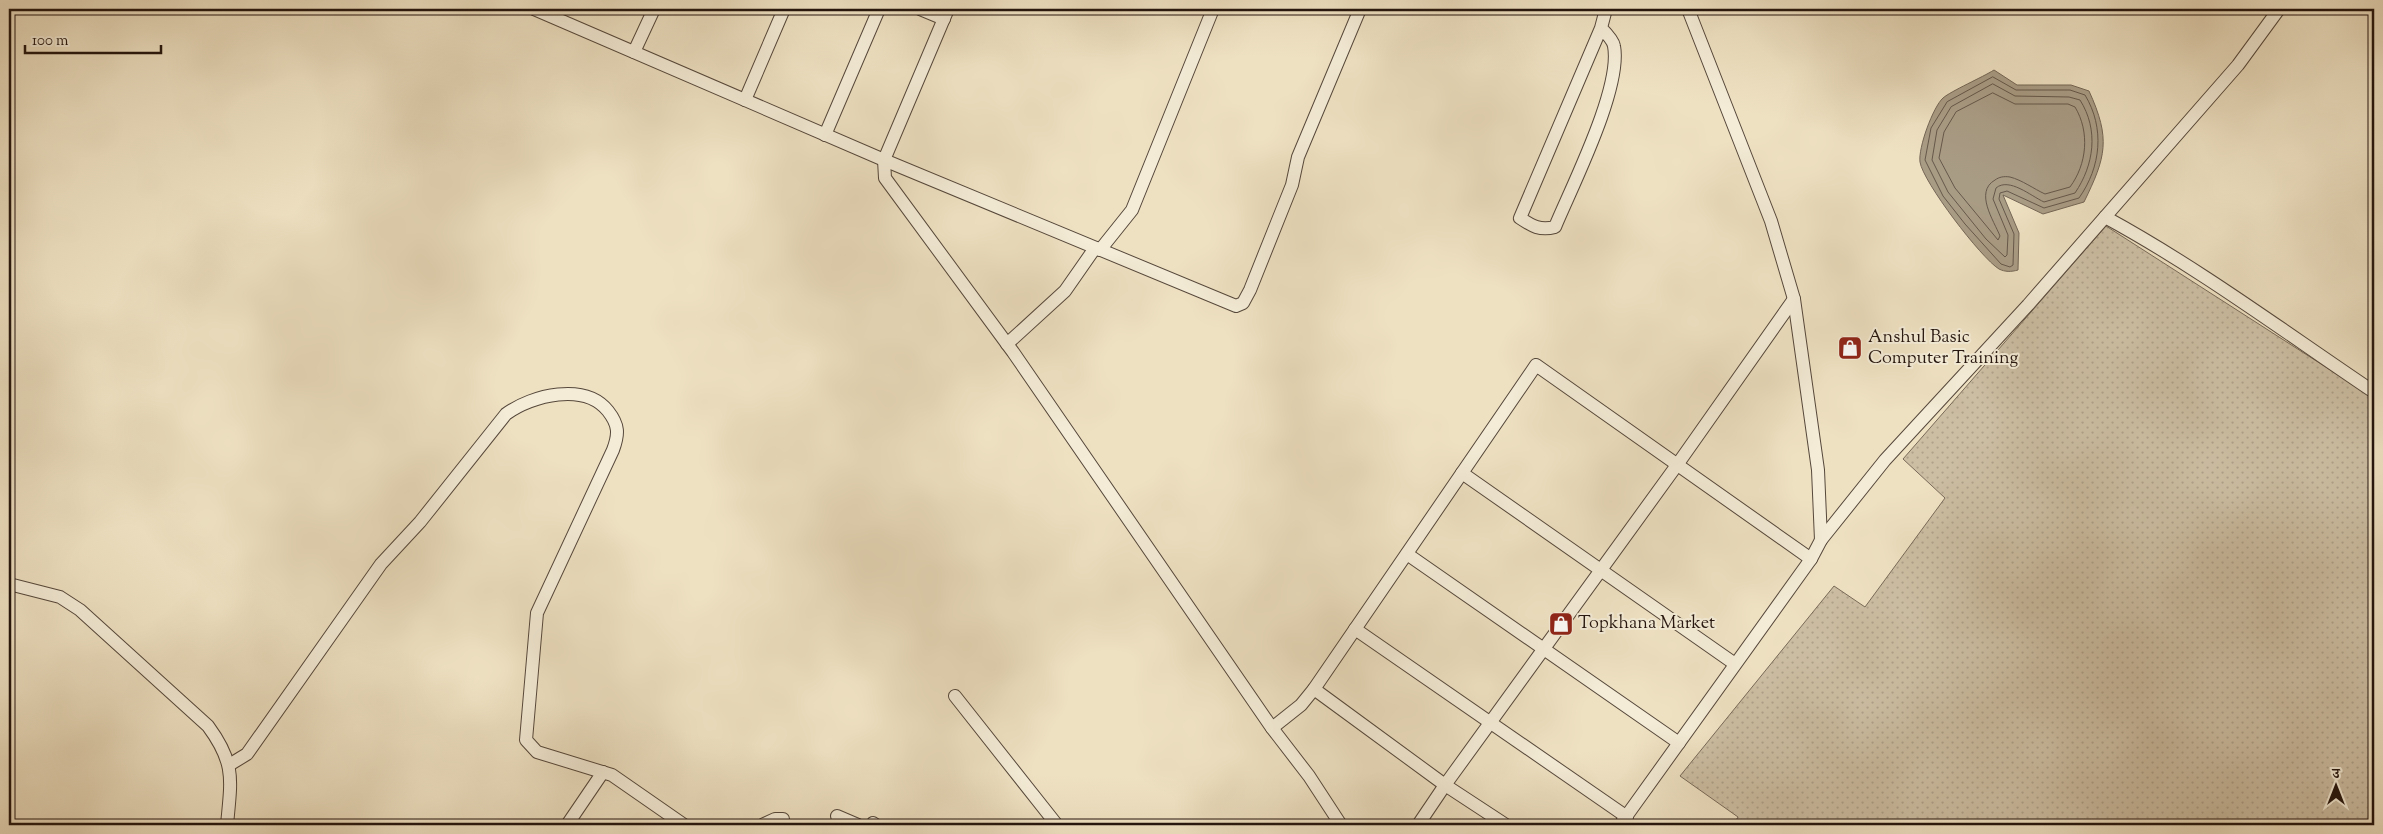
<svg xmlns="http://www.w3.org/2000/svg" width="2383" height="834" font-family="'Sorts Mill Goudy','Noto Serif Devanagari',serif">
	<defs>
		<pattern id="grass-dots" width="8" height="8" patternUnits="userSpaceOnUse" patternTransform="scale(1.25)"><rect width="8" height="8" fill="#ccbea3"/><path d="M2 2h.1M6 6h.1" fill="none" stroke="#afa28b" stroke-width="1.8" stroke-linecap="round"/></pattern>
	</defs>
	<rect width="100%" height="100%" fill="#eee1c2"/>
	<filter id="stains"><feTurbulence type="fractalNoise" baseFrequency=".004" numOctaves="4"/><feColorMatrix values="0 0 0 0 .2 0 0 0 0 .09 0 0 0 0 .02 0 0 0 .5 -.17"/></filter>
	<radialGradient id="worn" r=".72"><stop offset=".6" stop-color="#630" stop-opacity="0"/><stop offset="1" stop-color="#630" stop-opacity=".3"/></radialGradient>
	<path fill="url(#grass-dots)" stroke="#786a58" d="M2106,226L2374,398V825H1733L1738,817L1680,776L1834,586L1865,607L1945,498L1903,459Z"/>
	<path fill="#a99c85" stroke="#746655" d="M1994,70L2017,85H2071L2089,91C2111,139 2106,157 2084,202L2043,214L2003,195L2019,233L2018,270C2011,272 2005,272 1999,269C1981,258 1923,182 1920,162C1918,148 1933,107 1943,98C1951,91 1983,77 1994,70Z"/>
	<g fill="none" stroke-linecap="round" stroke-linejoin="round">
		<g stroke="#66584a" stroke-width="1">
			<path d="M1993,77L2016,90H2070L2085,95C2105,128 2101,167 2079,198L2044,208L2007,191L2000,193L1999,199L2014,234L2013,265L2010,267L2001,264L1965,224L1943,196L1925,160L1931,128L1947,102Z"/>
			<path d="M1993,84L2015,96L2069,97L2080,100C2099,130 2094,165 2075,193L2044,202C2031,196 2009,177 1996,188L1993,199L2008,235L2007,255L2005,257L1986,239L1948,192L1932,160L1937,130L1951,107Z"/>
			<path d="M1993,93L2015,104H2068L2075,107C2090,132 2087,164 2070,187L2045,194C2034,189 2022,180 2010,177C2004,176 1999,177 1995,180C1974,192 1994,221 2000,236L1998,240L1955,188L1939,158L1944,132L1956,112Z"/>
		</g>
		<defs>
			<g id="minor">
				<path d="M534,9L884,160L1236,306L1243,303L1250,290L1292,185L1298,157L1360,9"/>
				<path d="M920,9L944,19"/>
				<path d="M948,9L884,160L885,178L1013,352L1272,728L1309,776L1341,825"/>
				<path d="M1688,9L1771,221L1794,299L1818,470L1821,540"/>
				<path d="M1601,28C1606,33 1613,40 1614,46C1622,88 1572,186 1555,227C1540,231 1532,226 1520,218L1601,28L1606,9"/>
				<path d="M634,52L654,9"/>
				<path d="M745,100L784,9"/>
				<path d="M825,135L879,9"/>
				<path d="M2105,217C2199,268 2286,333 2374,392"/>
				<path d="M1100,250L1132,210L1213,9"/>
				<path d="M1007,344L1065,291L1095,248"/>
				<path d="M1462,473L1735,664"/>
				<path d="M1407,554L1679,743"/>
				<path d="M9,584L60,597L80,610L208,726C236,764 231,780 227,825"/>
				<path d="M1355,629L1627,817"/>
				<path d="M1314,689L1445,785L1506,825"/>
				<path d="M955,696L1057,825"/>
				<path d="M1272,728L1301,705L1314,689L1536,365L1811,559"/>
				<path d="M229,765L247,754L381,564L420,522L506,414C532,395 585,382 608,411C619,425 619,434 613,450L537,613L526,740L537,752L612,775L684,825"/>
				<path d="M837,816L858,825"/>
				<path d="M567,825L603,772"/>
				<path d="M762,825L775,819H783"/>
				<path d="M872,825L873,823L876,825"/>
				<path d="M1418,825L1445,785L1677,465L1794,299"/>
				<path d="M1620,825L1811,559L1821,540L1885,460L2028,305L2238,65L2279,9"/>
			</g>
		</defs>
		<use href="#minor" stroke="#56483b" stroke-width="14"/>
		<use href="#minor" stroke="#f4ecd7" stroke-width="12"/>
	</g>
	<defs>
		<symbol id="shop-square" viewBox="-11 -11 22 22"><rect x="-9" y="-9" width="18" height="18" rx="4" fill="#8f2418" stroke="#f4ecd7"/><path d="M-5-2.5h2.3a2.7 3.5 0 0 1 5.4 0H5L5.5 6h-11ZM-1.5-2.5h3a1.5 2.3 0 0 0-3 0Z" fill="#fff"/></symbol>
	</defs>
	<g fill-rule="evenodd">
		<use href="#shop-square" x="1836" y="334" width="28" height="28"/>
		<use href="#shop-square" x="1547" y="610" width="28" height="28"/>
	</g>
	<g text-anchor="middle" dominant-baseline="central" stroke-width="4" stroke-linejoin="round" paint-order="stroke">
		<g font-size="18" fill="#24150e" stroke="#f4ecd7" text-anchor="start">
			<text x="1868" y="338">Anshul Basic<tspan x="1868" dy="21">Computer Training</tspan></text>
			<text x="1578" y="624">Topkhana Market</text>
		</g>
	</g>
	<rect width="2383" height="834" fill="none" stroke="#eee1c2" stroke-width="30"/>
	<rect x="10" y="10" width="2363" height="814" fill="none" stroke="#24150e" stroke-width="2.5"/>
	<rect x="15" y="15" width="2353" height="804" fill="none" stroke="#24150e"/>
	<g transform="translate(2336 786)" stroke="#f4ecd7" stroke-width="4" paint-order="stroke">
	<path d="M0-4L9 19L0 12L-9 19Z" fill="#24150e"/>
	<text y="-8" font-size="14" font-weight="bold" text-anchor="middle" fill="#24150e">उ</text>
	</g>
	<path d="M25 45v8h136v-8" fill="none" stroke="#24150e" stroke-width="2.5"/>
	<text x="32" y="45" font-size="15" fill="#24150e" stroke="#f4ecd7" stroke-width="4" paint-order="stroke">100 m</text>
	<rect width="100%" height="100%" filter="url(#stains)"/>
	<rect width="100%" height="100%" fill="url(#worn)"/>
</svg>
